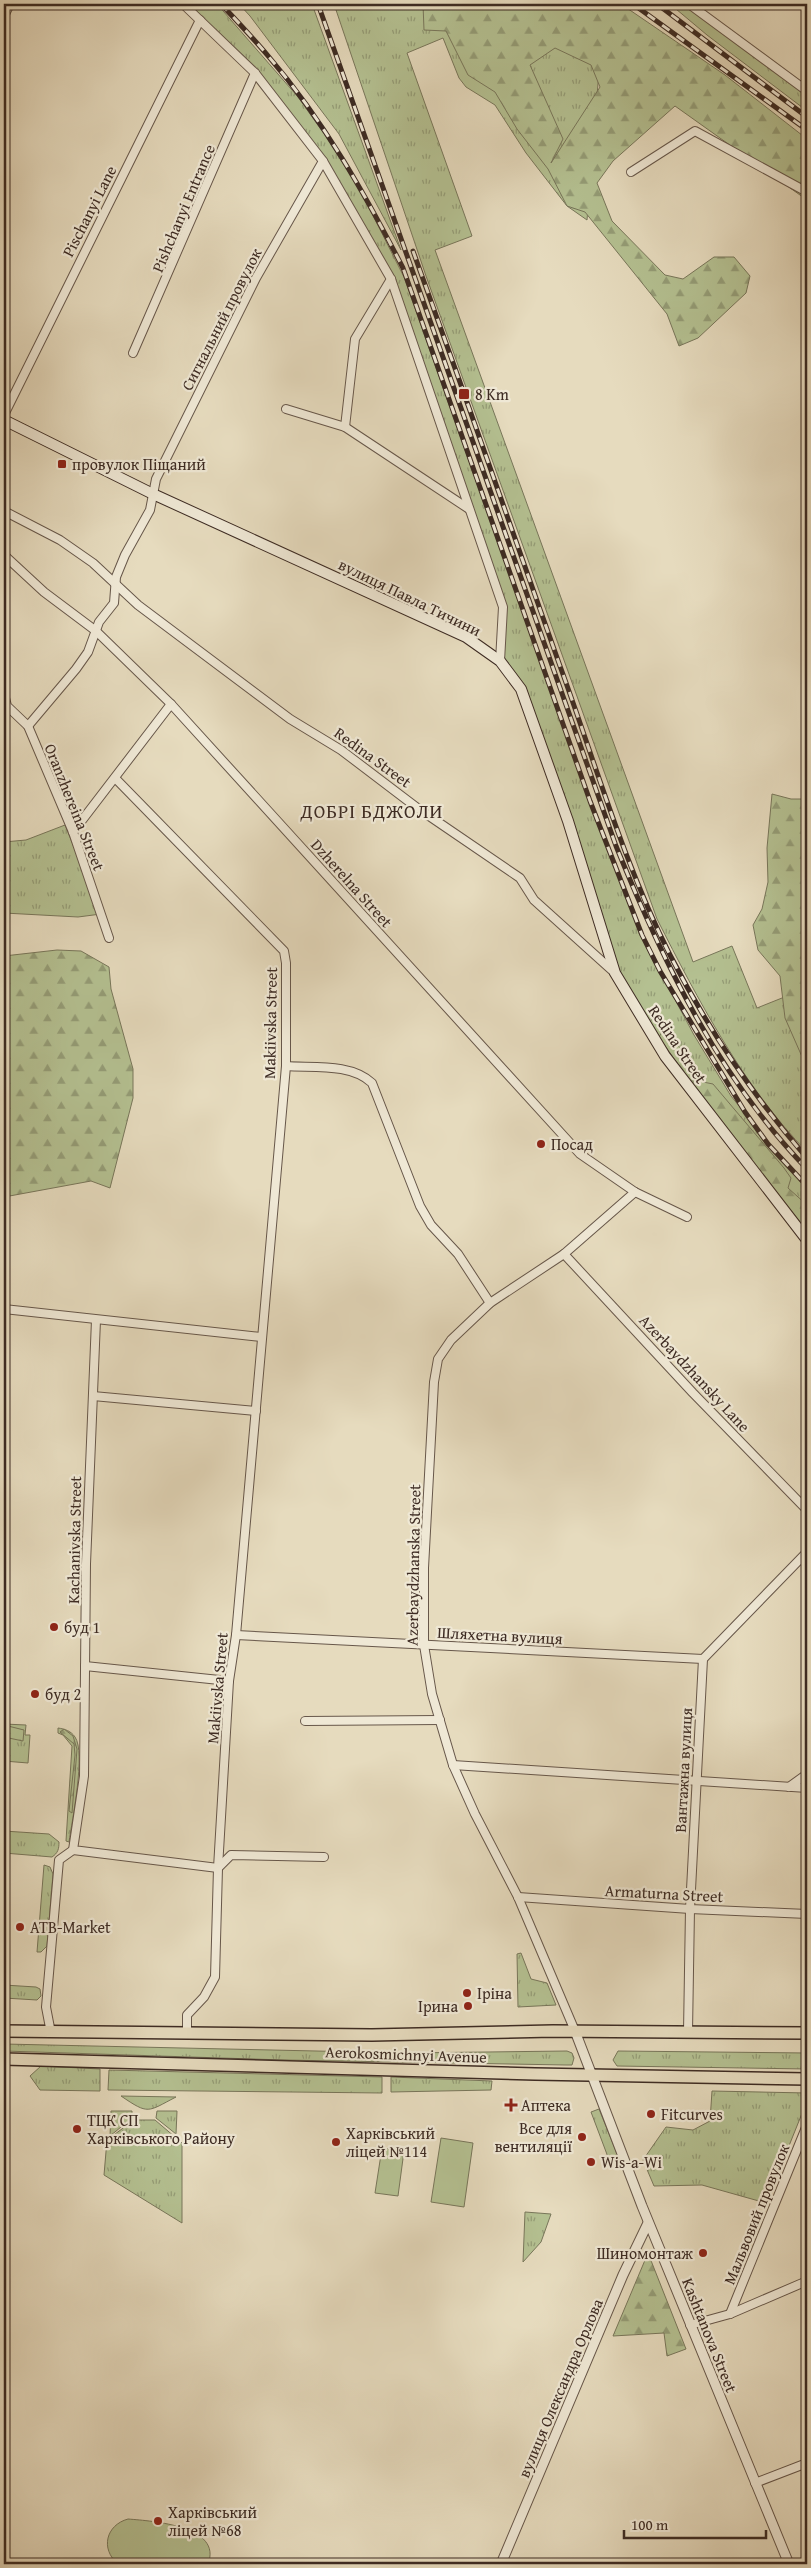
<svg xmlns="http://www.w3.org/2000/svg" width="811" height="2568" font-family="'Gentium Book Plus',serif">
	<defs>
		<pattern id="grass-tufts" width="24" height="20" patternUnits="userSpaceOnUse" patternTransform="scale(1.25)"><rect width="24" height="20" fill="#b4c091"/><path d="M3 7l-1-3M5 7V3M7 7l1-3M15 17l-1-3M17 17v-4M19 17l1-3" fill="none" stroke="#949c76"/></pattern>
		<pattern id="forest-firs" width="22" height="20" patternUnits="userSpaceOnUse" patternTransform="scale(1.25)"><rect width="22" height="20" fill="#b4c091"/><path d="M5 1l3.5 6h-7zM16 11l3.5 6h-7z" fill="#949c76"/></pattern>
	</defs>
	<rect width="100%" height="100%" fill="#e6dbbe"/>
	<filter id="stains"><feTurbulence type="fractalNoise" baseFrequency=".004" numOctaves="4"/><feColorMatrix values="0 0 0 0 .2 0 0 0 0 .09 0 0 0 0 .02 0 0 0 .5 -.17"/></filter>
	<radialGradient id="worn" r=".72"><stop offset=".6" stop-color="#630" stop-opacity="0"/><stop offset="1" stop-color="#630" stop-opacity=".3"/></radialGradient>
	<g fill="url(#grass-tufts)" stroke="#78765a">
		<path d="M183,4H217L298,97L327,138L360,190L404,277L593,812L642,938L694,1035L731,1096L807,1190V1226L661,1040L618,972L521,689L500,661L503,607L390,281L323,161L255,73Z"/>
		<path d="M239,4H312L401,250L339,134L250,16Z"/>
		<path d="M334,4H615L600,59L587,220L567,206L526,153L495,105L466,87L459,78L443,38L407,53L472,236L435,250L693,962L732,946L757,1008L807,988V1152C743,1086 698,1000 657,919L426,276Z"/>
		<path d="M670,4H688L807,90V111L707,35Z"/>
		<path d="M65,825L101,914L78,917L4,913V842L26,840Z"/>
		<path d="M4,1724L26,1725L25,1735H30L28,1763L4,1761Z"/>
		<path d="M58,1728C65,1729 71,1731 75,1737C86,1752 72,1821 69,1842L66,1841L72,1746L63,1735L58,1733Z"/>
		<path d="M4,1831L49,1834L59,1842C59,1849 58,1853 52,1857L4,1853Z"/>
		<path d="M44,1865L50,1867L53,1874L47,1946L41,1952H37Z"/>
		<path d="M521,1953L531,1979L547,1983L556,2005L518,2007L517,1954Z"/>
		<path d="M4,1985L36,1987L40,1989L41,1996L37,2000L4,1998Z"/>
		<path d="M4,2044L405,2053L567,2051L572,2053L574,2058L572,2065H566L284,2060L4,2051Z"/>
		<path d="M618,2051L807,2053V2069L617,2066L613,2060Z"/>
		<path d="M41,2066L100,2069V2091L40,2090L30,2076Z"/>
		<path d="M109,2070L382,2077V2093L108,2090Z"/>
		<path d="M391,2077L492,2081L491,2090L391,2092Z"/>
		<path d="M712,2091L807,2093V2101L766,2203L702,2185L654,2186L643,2160L666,2127L693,2130L710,2121Z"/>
		<path d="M121,2096L176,2097C147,2112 149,2115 121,2096Z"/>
		<path d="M599,2109L620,2161L611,2165L591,2112Z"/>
		<path d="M111,2111H132V2118L110,2136Z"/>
		<path d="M157,2111H177L176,2134L156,2118Z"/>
		<path d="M134,2120H155L182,2143V2223L104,2175L107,2140Z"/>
		<path d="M525,2212L551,2214L541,2242L523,2262Z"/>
	</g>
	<g fill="url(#forest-firs)" stroke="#78765a" fill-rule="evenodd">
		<path d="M423,4H621L725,75L807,139V200L675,106L613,161L597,183L612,221L665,275L683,279L714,257H734L750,276L746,293L698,338L679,346L667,314L585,212L567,206L548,169L517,129L495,92L468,75L446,31L424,30ZM555,48L591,65L600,87L551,163L563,139L530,65Z"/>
		<path d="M772,794L791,799H807V1068L785,1018L780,976L758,950L753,925L762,909L768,882L767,848Z"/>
		<path d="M57,950L81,951L109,967L111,989L133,1069V1098L110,1188L91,1181L4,1197V956Z"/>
		<path d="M662,1032C674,1042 692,1054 690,1071L703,1082L713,1084L784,1168L791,1178L788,1188L807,1205V1231L695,1089L659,1037Z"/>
		<path d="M4,1725L24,1730L23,1741L4,1737Z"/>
		<path d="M64,1729L73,1736L77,1749L72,1813L69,1811L75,1755L74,1744L60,1732Z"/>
		<path d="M648,2253L686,2349L667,2356L664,2333L613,2336Z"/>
	</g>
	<g fill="#b4c091" stroke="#78765a">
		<path d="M441,2138L473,2143L464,2207L431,2202Z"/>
		<path d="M382,2148L404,2151L398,2196L375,2193Z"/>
		<path d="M128,2519C153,2521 223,2526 208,2564H118C100,2549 106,2525 128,2519Z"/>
	</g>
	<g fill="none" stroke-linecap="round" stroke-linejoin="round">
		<defs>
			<g id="minor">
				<path d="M183,4L255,73L323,161L391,279L503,607L500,661"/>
				<path d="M689,4L807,91"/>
				<path d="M4,16L10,4"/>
				<path d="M631,172L695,131L807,192"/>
				<path d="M133,353L255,73"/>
				<path d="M286,409L345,427L469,509"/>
				<path d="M4,415L200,20"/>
				<path d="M345,427L355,339L391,279"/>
				<path d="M4,511L60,540L93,563L138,605L290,719L341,750L416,807L520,878L534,900L615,973"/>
				<path d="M4,555L44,592L96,631L171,704L580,1154L635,1192L687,1217"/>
				<path d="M4,694L7,706L28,726L73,832L109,938"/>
				<path d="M28,726L76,669L88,652L99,622L114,603L116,577L125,555L150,510L156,479L256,278L323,161"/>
				<path d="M115,778L284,951L286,963V1066L236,1635L229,1681L218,1868L215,1977L204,1997L187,2015V2033"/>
				<path d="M73,832L171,704"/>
				<path d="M286,1066C313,1068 351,1063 372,1083L420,1206L431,1225L458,1254L490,1303"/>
				<path d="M564,1254L693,1393L807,1510"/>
				<path d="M4,1309L261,1337"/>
				<path d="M96,1320L86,1564L84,1776L73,1850L218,1868L231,1855L324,1857"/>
				<path d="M93,1396L256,1411"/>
				<path d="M236,1635L703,1659"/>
				<path d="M85,1666L229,1681"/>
				<path d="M305,1721L440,1720"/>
				<path d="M453,1765L807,1788"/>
				<path d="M789,1787L807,1774"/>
				<path d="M518,1897L690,1909L807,1914"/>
				<path d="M575,2031L518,1897L475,1814L453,1765L432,1694L424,1645V1568L434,1382L438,1359L451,1340L490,1303L564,1254L635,1192"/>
				<path d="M688,2032L690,1909L703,1659L807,1552"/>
				<path d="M51,2033L46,2007L59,1860L73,1850"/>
				<path d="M730,2314L807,2125"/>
				<path d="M690,2325L730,2314L807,2281"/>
				<path d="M755,2483L807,2463"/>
			</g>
			<g id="tertiary">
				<path d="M575,2031L642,2206L789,2564"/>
				<path d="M501,2564L623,2275L648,2223"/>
			</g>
			<path id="secondary" d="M4,420L153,494L466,637L500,661L521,689L568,821L615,973L665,1056L807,1240"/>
			<g id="primary">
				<path d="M4,2031L372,2035L553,2031L807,2033"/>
				<path d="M4,2059L535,2074L807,2079"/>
			</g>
		</defs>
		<use href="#minor" stroke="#67574a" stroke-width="10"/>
		<use href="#tertiary" stroke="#67574a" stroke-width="11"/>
		<use href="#secondary" stroke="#3d2b23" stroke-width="12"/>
		<use href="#primary" stroke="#3d2b23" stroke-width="14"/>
		<use href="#minor" stroke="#efe8d5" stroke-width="8"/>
		<use href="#tertiary" stroke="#efe8d5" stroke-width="9"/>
		<use href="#secondary" stroke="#efe8d5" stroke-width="10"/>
		<use href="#primary" stroke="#e6dbbe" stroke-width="11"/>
		<defs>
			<g id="rail">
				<path d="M221,4C237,21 254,39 269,57C324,121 365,194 403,268L590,801L642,935L660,971L745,1112L768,1144L807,1186"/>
				<path d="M318,4L616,846C663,962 719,1078 807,1169"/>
				<path d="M633,4L807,130"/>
				<path d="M657,4L807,117"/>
				<path d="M413,251C463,389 511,528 560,666C595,762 624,864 670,955C708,1029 753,1096 807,1158"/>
			</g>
		</defs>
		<use href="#rail" stroke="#3d2b23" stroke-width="5"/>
		<use href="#rail" stroke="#efe8d5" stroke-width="3" stroke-dasharray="9" stroke-linecap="butt"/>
	</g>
	<g fill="#8f2418" stroke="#efe8d5" stroke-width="2">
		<rect x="458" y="388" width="12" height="12" rx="2.5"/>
		<rect x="57" y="459" width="10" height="10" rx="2.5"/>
		<circle cx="541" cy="1144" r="5"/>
		<circle cx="54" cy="1627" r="5"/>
		<circle cx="35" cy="1694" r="5"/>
		<circle cx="20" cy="1927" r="5"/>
		<circle cx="467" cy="1993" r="5"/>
		<circle cx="468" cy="2006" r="5"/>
		<path d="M508.5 2097.5h5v5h5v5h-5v5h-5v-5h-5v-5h5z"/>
		<circle cx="651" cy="2114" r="5"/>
		<circle cx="77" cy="2129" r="5"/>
		<circle cx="582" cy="2137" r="5"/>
		<circle cx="336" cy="2142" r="5"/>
		<circle cx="591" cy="2162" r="5"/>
		<circle cx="703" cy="2253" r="5"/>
		<circle cx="158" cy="2521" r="5"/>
	</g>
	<g text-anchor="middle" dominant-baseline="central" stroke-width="4.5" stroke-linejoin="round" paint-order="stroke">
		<g font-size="16" fill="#3d2b23" stroke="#efe8d5">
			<text transform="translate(183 208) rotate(-67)">Pishchanyi Entrance</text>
			<text transform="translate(89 211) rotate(-63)">Pischanyi Lane</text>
			<text transform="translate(221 319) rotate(-63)">Сигнальний провулок</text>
			<text transform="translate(410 597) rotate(26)">вулиця Павла Тичини</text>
			<text transform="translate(373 757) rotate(36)">Redina Street</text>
			<text transform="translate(75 807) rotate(68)">Oranzhereina Street</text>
			<text transform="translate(352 883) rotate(48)">Dzherelna Street</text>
			<text transform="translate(270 1023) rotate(-89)">Makiivska Street</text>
			<text transform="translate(678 1044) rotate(56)">Redina Street</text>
			<text transform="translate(695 1373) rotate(47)">Azerbaydzhansky Lane</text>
			<text transform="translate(74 1540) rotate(-89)">Kachanivska Street</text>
			<text transform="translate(413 1565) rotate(-89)">Azerbaydzhanska Street</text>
			<text transform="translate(500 1635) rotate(3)">Шляхетна вулиця</text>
			<text transform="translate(217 1688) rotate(-85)">Makiivska Street</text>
			<text transform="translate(683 1770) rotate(-87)">Вантажна вулиця</text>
			<text transform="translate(664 1893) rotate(3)">Armaturna Street</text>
			<text transform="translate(406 2054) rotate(2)">Aerokosmichnyi Avenue</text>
			<text transform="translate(756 2214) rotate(-68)">Мальвовий провулок</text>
			<text transform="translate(710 2335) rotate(68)">Kashtanova Street</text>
			<text transform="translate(560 2388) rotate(-67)">вулиця Олександра Орлова</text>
		</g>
		<g font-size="16" fill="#3d2b23" stroke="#efe8d5" text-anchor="start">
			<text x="475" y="394">8 Km</text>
			<text x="72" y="464">провулок Піщаний</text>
			<text x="551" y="1144">Посад</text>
			<text x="64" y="1627">буд 1</text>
			<text x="45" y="1694">буд 2</text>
			<text x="30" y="1927">ATB-Market</text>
			<text x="477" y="1993">Іріна</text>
			<text x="458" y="2006" text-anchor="end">Ірина</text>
			<text x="521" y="2105">Аптека</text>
			<text x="661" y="2114">Fitcurves</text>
			<text x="87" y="2120">ТЦК СП<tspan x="87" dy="18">Харківського Району</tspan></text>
			<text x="572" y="2128" text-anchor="end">Все для<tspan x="572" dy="18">вентиляції</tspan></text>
			<text x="346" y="2133">Харківський<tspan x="346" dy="18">ліцей №114</tspan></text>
			<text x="601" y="2162">Wis-a-Wi</text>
			<text x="693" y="2253" text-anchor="end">Шиномонтаж</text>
			<text x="168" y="2512">Харківський<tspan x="168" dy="18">ліцей №68</tspan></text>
		</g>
		<g font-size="19" letter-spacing="1" fill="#3d2b23" stroke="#efe8d5">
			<text x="372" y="811">ДОБРІ БДЖОЛИ</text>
		</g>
	</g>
	<rect width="811" height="2568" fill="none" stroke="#e6dbbe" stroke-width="20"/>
	<rect x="5" y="5" width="801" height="2558" fill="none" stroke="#3d2b23" stroke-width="2.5"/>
	<rect x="10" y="10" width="791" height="2548" fill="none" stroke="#3d2b23"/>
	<path d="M624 2530v8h142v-8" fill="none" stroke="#3d2b23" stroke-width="2.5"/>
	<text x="631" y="2530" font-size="15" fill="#3d2b23" stroke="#efe8d5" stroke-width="4" paint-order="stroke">100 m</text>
	<rect width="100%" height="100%" filter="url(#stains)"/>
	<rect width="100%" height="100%" fill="url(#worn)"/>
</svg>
